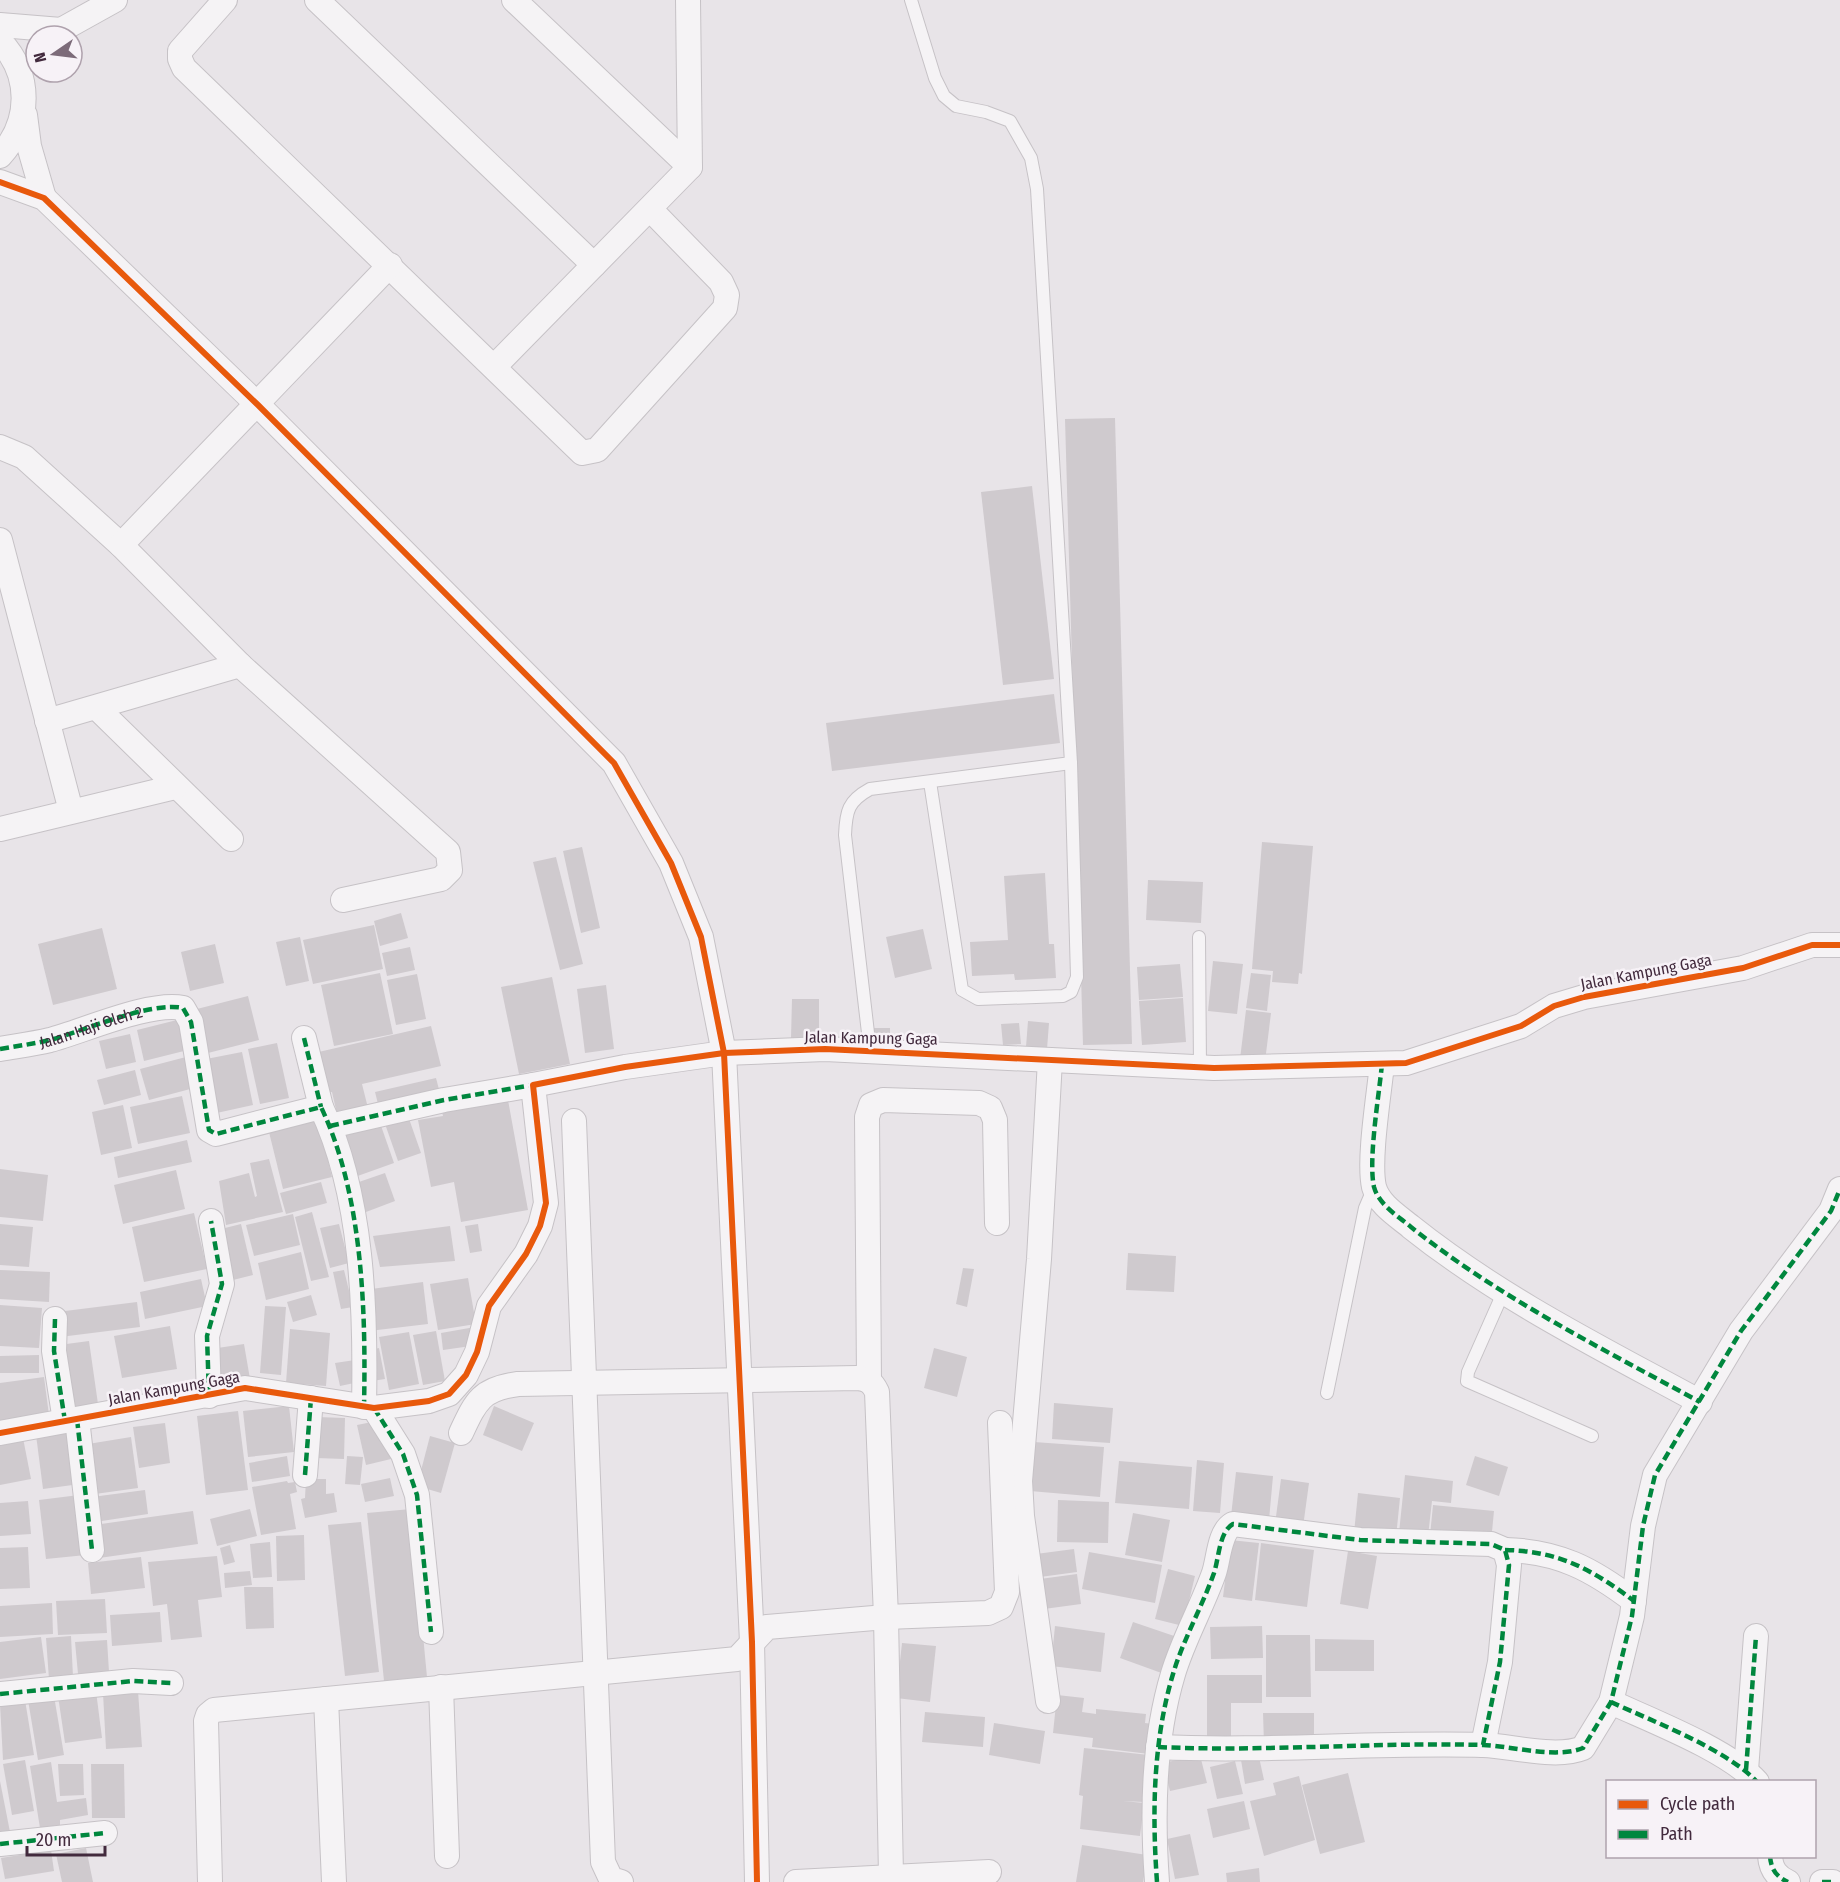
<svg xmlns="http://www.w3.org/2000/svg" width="1840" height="1882" font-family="'Fira Sans Condensed',sans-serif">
	<rect width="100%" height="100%" fill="#e8e4e8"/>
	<g fill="#cfcace">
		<path d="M1115,418L1132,1044L1083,1045L1065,419Z"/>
		<path d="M1032,486L1054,679L1003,685L981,492Z"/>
		<path d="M1054,694L1060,743L832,771L826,723Z"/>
		<path d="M1262,842L1313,846L1302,974L1299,973L1298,984L1272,982L1273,971L1252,969Z"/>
		<path d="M582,847L600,928L581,933L563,851Z"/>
		<path d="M556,857L583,964L560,970L533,862Z"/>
		<path d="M1045,873L1049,944H1054L1056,978L1015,980L1014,974L972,976L970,942L1008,940L1004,876Z"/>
		<path d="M1148,880L1203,882L1201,923L1146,920Z"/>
		<path d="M401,913L408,938L380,946L374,921Z"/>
		<path d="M374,925L383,969L313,984L303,940Z"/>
		<path d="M102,928L117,989L53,1005L38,944Z"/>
		<path d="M923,929L932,969L895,978L886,937Z"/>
		<path d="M300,937L309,981L286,986L276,942Z"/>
		<path d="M215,944L224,983L190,991L181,952Z"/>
		<path d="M410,947L415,970L387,976L382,953Z"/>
		<path d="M1213,961L1243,964L1237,1014L1208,1011Z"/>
		<path d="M1180,964L1183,997L1139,1000L1137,967Z"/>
		<path d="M380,973L393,1034L334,1046L321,985Z"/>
		<path d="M1251,973L1271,975L1267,1011L1246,1008Z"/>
		<path d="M417,974L426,1019L396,1025L387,980Z"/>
		<path d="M552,977L570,1064L519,1074L501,987Z"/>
		<path d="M606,985L614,1049L585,1053L577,989Z"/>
		<path d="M248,996L259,1040L204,1054L193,1010Z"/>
		<path d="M1183,998L1186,1042L1142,1045L1139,1001Z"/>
		<path d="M792,999H819V1038H791Z"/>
		<path d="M1246,1010L1271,1013L1265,1062L1240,1059Z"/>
		<path d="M181,1019L188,1050L144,1061L137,1030Z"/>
		<path d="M1028,1021L1049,1023L1047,1049L1026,1047Z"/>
		<path d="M1019,1023L1021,1044L1003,1045L1001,1024Z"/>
		<path d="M431,1026L441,1066L362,1084L370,1116L339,1123L332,1092L319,1095L310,1054Z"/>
		<path d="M874,1028H890V1045L874,1044Z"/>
		<path d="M130,1034L136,1062L106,1069L99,1041Z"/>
		<path d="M277,1043L289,1098L260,1104L248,1049Z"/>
		<path d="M242,1052L253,1105L212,1114L201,1060Z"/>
		<path d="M186,1057L194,1088L149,1100L140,1069Z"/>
		<path d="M135,1070L141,1095L104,1105L97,1080Z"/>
		<path d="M436,1078L441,1097L380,1112L375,1092Z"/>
		<path d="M182,1096L190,1133L138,1144L130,1107Z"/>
		<path d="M508,1100L528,1210L461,1222L454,1182L431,1187L418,1120L443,1116L442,1112Z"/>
		<path d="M123,1105L132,1148L101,1155L92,1112Z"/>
		<path d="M407,1113L421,1153L398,1161L384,1121Z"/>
		<path d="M317,1116L332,1177L283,1189L268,1128Z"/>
		<path d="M379,1120L394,1163L352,1178L337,1135Z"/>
		<path d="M187,1140L192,1162L118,1178L114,1157Z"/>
		<path d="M269,1159L283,1212L226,1225L219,1181L249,1173L255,1197L257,1196L250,1163Z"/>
		<path d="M0,1169L48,1175L43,1221L0,1217Z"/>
		<path d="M176,1170L185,1209L123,1224L114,1185Z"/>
		<path d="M385,1173L395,1201L366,1212L356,1183Z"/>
		<path d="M321,1182L327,1203L286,1214L280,1193Z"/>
		<path d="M312,1212L329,1277L311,1281L295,1217Z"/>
		<path d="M194,1213L207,1269L144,1282L132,1227Z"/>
		<path d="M293,1214L300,1245L254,1256L246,1225Z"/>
		<path d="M0,1224L33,1227L29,1267L0,1265Z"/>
		<path d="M241,1224L253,1275L225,1282L213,1231Z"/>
		<path d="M339,1224L349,1263L330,1268L320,1228Z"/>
		<path d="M478,1224L482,1251L470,1253L465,1226Z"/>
		<path d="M450,1226L455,1261L380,1267L373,1236Z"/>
		<path d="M301,1252L309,1289L266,1300L258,1263Z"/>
		<path d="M1128,1253L1176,1256L1174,1292L1126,1290Z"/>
		<path d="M963,1268L974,1269L967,1307L956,1304Z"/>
		<path d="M0,1270L50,1272L49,1302L0,1299Z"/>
		<path d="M344,1270L353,1307L341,1309L333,1272Z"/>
		<path d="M468,1278L476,1324L438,1330L430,1284Z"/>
		<path d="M201,1279L207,1306L145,1319L140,1292Z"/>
		<path d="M423,1282L428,1324L369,1331L364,1290Z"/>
		<path d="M311,1295L317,1315L293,1322L287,1302Z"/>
		<path d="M137,1302L140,1327L60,1337L57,1312Z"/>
		<path d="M0,1305L42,1308L39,1348L0,1346Z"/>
		<path d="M265,1306L286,1307L281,1375L260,1373Z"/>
		<path d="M170,1326L177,1369L122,1378L114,1336Z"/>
		<path d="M475,1327L478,1345L443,1350L441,1333Z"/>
		<path d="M290,1329L330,1333L326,1386L286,1383Z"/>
		<path d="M436,1331L445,1381L423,1385L413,1335Z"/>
		<path d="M409,1332L419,1384L389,1390L379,1337Z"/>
		<path d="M89,1341L98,1404L69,1408L59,1345Z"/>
		<path d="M244,1344L250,1379L217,1385L211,1349Z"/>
		<path d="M379,1348L385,1379L372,1381L366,1351Z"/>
		<path d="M934,1348L967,1357L957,1397L924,1388Z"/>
		<path d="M39,1355V1373H0V1356Z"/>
		<path d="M355,1360L359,1382L340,1386L335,1363Z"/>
		<path d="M44,1377L49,1415L0,1422V1383Z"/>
		<path d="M1054,1403L1113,1408L1110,1443L1052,1439Z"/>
		<path d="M289,1406L294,1452L248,1457L243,1411Z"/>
		<path d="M494,1406L534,1423L522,1451L483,1435Z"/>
		<path d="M238,1411L248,1490L206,1495L197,1416Z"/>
		<path d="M317,1417L345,1418L344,1459L316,1458Z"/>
		<path d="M382,1420L391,1459L366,1465L357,1425Z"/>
		<path d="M165,1423L170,1463L139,1468L133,1427Z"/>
		<path d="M73,1430L80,1484L43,1489L36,1435Z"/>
		<path d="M430,1436L455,1443L441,1493L417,1486Z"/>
		<path d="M131,1437L138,1488L95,1494L88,1444Z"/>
		<path d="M23,1438L31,1479L0,1485V1443Z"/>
		<path d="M1034,1442L1104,1447L1100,1497L1030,1491Z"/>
		<path d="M287,1456L290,1476L252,1482L249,1463Z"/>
		<path d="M347,1456L363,1457L360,1485L345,1484Z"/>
		<path d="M1475,1456L1508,1467L1499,1496L1466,1485Z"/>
		<path d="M1197,1460L1224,1463L1220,1513L1193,1511Z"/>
		<path d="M1119,1461L1192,1467L1189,1509L1115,1503Z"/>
		<path d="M1236,1472L1273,1476L1269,1520L1231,1516Z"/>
		<path d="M1405,1475L1453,1481L1451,1503L1432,1501L1428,1536L1399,1533Z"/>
		<path d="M390,1478L394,1496L365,1502L361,1484Z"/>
		<path d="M306,1479H326V1494L334,1493L337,1512L305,1518L301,1499L305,1498Z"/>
		<path d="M1281,1479L1309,1483L1303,1527L1275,1524Z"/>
		<path d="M287,1481L288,1483L295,1482L297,1492L290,1494L296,1529L261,1535L252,1487Z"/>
		<path d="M145,1490L148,1514L95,1522L92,1497Z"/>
		<path d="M1358,1493L1400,1498L1396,1537L1354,1533Z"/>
		<path d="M79,1495L86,1555L46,1559L39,1500Z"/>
		<path d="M1058,1500L1109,1502L1108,1543L1057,1542Z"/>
		<path d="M28,1501L31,1534L0,1536V1503Z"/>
		<path d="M1433,1505L1494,1511L1491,1542L1430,1536Z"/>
		<path d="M250,1509L257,1536L217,1546L210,1519Z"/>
		<path d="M411,1509L427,1677L384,1681L367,1513Z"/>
		<path d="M193,1511L198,1544L99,1558L94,1525Z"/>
		<path d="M1133,1513L1170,1520L1162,1562L1125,1555Z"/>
		<path d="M361,1522L379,1672L345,1676L328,1525Z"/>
		<path d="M304,1535L305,1580L277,1581L276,1536Z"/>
		<path d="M1230,1540L1259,1543L1252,1601L1223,1597Z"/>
		<path d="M270,1542L272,1577L253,1578L250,1544Z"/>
		<path d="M1261,1543L1314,1550L1307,1607L1255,1600Z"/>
		<path d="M230,1545L235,1562L224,1565L220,1548Z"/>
		<path d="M28,1547L30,1588L0,1589V1548Z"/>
		<path d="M1074,1549L1077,1572L1040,1577L1036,1554Z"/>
		<path d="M1348,1551L1377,1556L1368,1609L1340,1604Z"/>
		<path d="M1089,1552L1162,1565L1155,1603L1082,1589Z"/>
		<path d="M217,1556L222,1597L198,1600L202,1637L171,1640L167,1604L153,1606L148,1562Z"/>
		<path d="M141,1557L145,1588L91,1594L88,1563Z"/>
		<path d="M1168,1569L1195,1576L1183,1626L1155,1619Z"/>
		<path d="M250,1571L252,1585L225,1588L224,1573Z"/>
		<path d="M1077,1574L1081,1604L1044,1609L1040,1579Z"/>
		<path d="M244,1587H273L274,1628L246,1629Z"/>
		<path d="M105,1599L107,1633L58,1635L56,1601Z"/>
		<path d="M52,1603L53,1634L0,1637V1606Z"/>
		<path d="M160,1612L162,1642L112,1646L110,1615Z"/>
		<path d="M1133,1622L1180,1638L1167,1675L1120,1658Z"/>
		<path d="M1055,1626L1105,1633L1101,1672L1051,1666Z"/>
		<path d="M1262,1626L1263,1658L1211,1659L1210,1627Z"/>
		<path d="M1266,1635H1310L1311,1697H1266Z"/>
		<path d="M71,1636L73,1677L49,1679L46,1638Z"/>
		<path d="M41,1637L46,1673L0,1679V1642Z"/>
		<path d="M1315,1639L1374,1640V1671H1315Z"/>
		<path d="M107,1640L109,1672L78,1674L75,1642Z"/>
		<path d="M902,1643L936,1646L930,1702L896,1698Z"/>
		<path d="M1207,1675H1262V1703H1231V1740H1207Z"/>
		<path d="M96,1691L102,1738L65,1743L58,1696Z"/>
		<path d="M138,1691L142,1747L106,1749L103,1693Z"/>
		<path d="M1057,1695L1084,1698L1082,1712L1096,1714V1709L1146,1714L1145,1723L1153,1724L1149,1754L1092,1747L1093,1738L1053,1733Z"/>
		<path d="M54,1696L64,1755L38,1760L28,1700Z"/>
		<path d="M25,1700L34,1755L3,1760L0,1704Z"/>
		<path d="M925,1712L985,1717L983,1747L922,1742Z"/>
		<path d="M1263,1713H1314V1744H1264Z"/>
		<path d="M994,1723L1045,1731L1040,1764L989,1755Z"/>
		<path d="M1084,1748L1149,1755L1144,1802L1123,1801L1144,1803L1140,1836L1080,1829L1083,1796L1079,1795Z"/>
		<path d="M1200,1755L1207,1783L1170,1791L1163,1763Z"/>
		<path d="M1259,1757L1264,1780L1245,1784L1241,1760Z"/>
		<path d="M25,1760L34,1811L12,1815L3,1764Z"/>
		<path d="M1235,1761L1243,1794L1217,1799L1210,1767Z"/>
		<path d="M51,1762L57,1802L86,1798L88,1815L60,1820V1825L40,1828L30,1766Z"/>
		<path d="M58,1764H83L84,1795L60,1796Z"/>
		<path d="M91,1764H124L125,1818H92Z"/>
		<path d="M1348,1773L1365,1842L1320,1854L1302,1785Z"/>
		<path d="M1299,1776L1315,1840L1264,1856L1250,1801L1276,1795L1273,1783Z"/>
		<path d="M0,1781L10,1832L0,1834Z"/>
		<path d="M1244,1801L1250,1829L1213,1838L1207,1809Z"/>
		<path d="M1190,1834L1199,1875L1175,1879L1167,1839Z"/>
		<path d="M1082,1845L1147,1855L1143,1882H1076Z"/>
		<path d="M86,1848L93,1882H62L56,1854Z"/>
		<path d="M51,1850L54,1871L5,1879L1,1858Z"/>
		<path d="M1259,1868L1260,1882H1227L1226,1873Z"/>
	</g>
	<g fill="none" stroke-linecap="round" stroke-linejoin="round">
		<defs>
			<g id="lane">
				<path d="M930,782L962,990L978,999L1063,996L1071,992L1077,977L1071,763"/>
				<path d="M1199,937L1200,1068"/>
				<path d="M870,1050L845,835C846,811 848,801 870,789L1071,763L1037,189L1031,158L1010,121L986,112L956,106L944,96L935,78L911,0"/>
				<path d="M1503,1293L1468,1372L1467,1381L1592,1436"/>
				<path d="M1327,1393L1365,1208L1374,1187"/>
			</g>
			<g id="street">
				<path d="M225,0L180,51V59L184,68L582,453L597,450L725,308L727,295L721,282L650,209"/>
				<path d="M317,0L594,265"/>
				<path d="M514,0L690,167"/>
				<path d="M0,25L61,30"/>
				<path d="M57,36L61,30L115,0"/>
				<path d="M0,41C32,75 31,122 0,156"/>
				<path d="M25,115L29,146L44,198"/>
				<path d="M0,182L44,198L258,405L614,763L671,863L701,937L724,1053L752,1642L757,1882"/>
				<path d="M494,367L690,167L688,0"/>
				<path d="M0,447L24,457L121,545L240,665L448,852L450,870L441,879L343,900"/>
				<path d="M0,540L71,811"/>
				<path d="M121,545L390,265"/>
				<path d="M97,708L231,839"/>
				<path d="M47,721L240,665"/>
				<path d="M0,829L175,787"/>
				<path d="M304,1038L321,1107"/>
				<path d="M0,1049C17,1046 33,1044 50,1040C84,1031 150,1001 183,1008L191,1022L209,1130L216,1134L321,1107C363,1195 366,1312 364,1407"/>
				<path d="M1382,1064C1379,1095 1368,1160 1374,1187C1379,1205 1398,1216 1411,1227C1500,1298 1601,1348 1700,1402"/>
				<path d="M574,1121L603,1862L611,1879L621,1882"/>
				<path d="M330,1126L444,1100L533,1085"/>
				<path d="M55,1319L54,1351L65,1421"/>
				<path d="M869,1381L867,1117L871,1105L883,1100L979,1103L990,1108L995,1120L997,1223"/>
				<path d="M209,1396L207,1336L222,1284L211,1221"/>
				<path d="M374,1408L403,1454L417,1495L431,1632"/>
				<path d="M77,1419L92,1550"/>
				<path d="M0,1433L245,1388L374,1408L429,1401L449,1394L466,1375L477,1352L489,1306L526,1254L540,1226L546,1203L533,1085L625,1067L724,1053L825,1049L1214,1068L1406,1063L1521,1026L1554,1006L1584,997L1743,968L1812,945H1840"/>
				<path d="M461,1433C476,1401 481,1389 518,1384L857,1378C868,1379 872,1382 877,1392L886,1617L891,1876"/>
				<path d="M305,1475L311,1398"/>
				<path d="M1505,1550C1558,1551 1592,1569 1634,1601"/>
				<path d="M441,1687L447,1856"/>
				<path d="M0,1694L133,1681L171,1683"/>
				<path d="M326,1699L334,1882"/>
				<path d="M1048,1701L1022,1516L1020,1481L1039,1259L1050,1060"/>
				<path d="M1611,1702C1652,1721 1728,1750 1757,1782"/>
				<path d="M1158,1747C1266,1752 1374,1742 1483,1745C1512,1746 1556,1759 1583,1748L1611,1702L1632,1616L1643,1526L1655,1475L1741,1331L1831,1211L1840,1189"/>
				<path d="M1746,1770L1756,1636"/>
				<path d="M0,1844L105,1833"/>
				<path d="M1770,1856C1771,1870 1777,1877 1788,1882"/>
				<path d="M210,1882L206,1721L208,1715L214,1710L737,1659L767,1627L886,1617L988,1613L1001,1607L1007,1592L1000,1423"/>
				<path d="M796,1882L989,1872"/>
				<path d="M1157,1882C1152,1813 1153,1741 1173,1674C1183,1640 1202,1607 1214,1573C1219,1558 1219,1532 1233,1524L1360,1540L1491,1544L1505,1550L1509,1565L1500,1662L1483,1745"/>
				<path d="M1822,1882H1833"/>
			</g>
		</defs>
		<use href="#lane" stroke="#c6c2c6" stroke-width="14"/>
		<use href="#street" stroke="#c6c2c6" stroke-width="26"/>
		<use href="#lane" stroke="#f5f3f5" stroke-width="12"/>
		<use href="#street" stroke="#f5f3f5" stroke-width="24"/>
		<g stroke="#00873e" stroke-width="4.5" stroke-dasharray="9 4.5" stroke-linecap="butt">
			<path d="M304,1038L321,1107"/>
			<path id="s1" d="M0,1049C17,1046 33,1044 50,1040C84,1031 150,1001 183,1008L191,1022L209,1130L216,1134L321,1107C363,1195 366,1312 364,1407"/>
			<path d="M1382,1064C1379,1095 1368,1160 1374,1187C1379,1205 1398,1216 1411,1227C1500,1298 1601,1348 1700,1402"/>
			<path d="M330,1126L444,1100L533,1085"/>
			<path d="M55,1319L54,1351L65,1421"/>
			<path d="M209,1396L207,1336L222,1284L211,1221"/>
			<path d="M374,1408L403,1454L417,1495L431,1632"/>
			<path d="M77,1419L92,1550"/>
			<path d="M305,1475L311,1398"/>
			<path d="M1505,1550C1558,1551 1592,1569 1634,1601"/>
			<path d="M0,1694L133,1681L171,1683"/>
			<path d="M1611,1702C1652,1721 1728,1750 1757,1782"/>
			<path d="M1158,1747C1266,1752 1374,1742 1483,1745C1512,1746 1556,1759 1583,1748L1611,1702L1632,1616L1643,1526L1655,1475L1741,1331L1831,1211L1840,1189"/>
			<path d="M1746,1770L1756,1636"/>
			<path d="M0,1844L105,1833"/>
			<path d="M1770,1856C1771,1870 1777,1877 1788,1882"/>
			<path d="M1157,1882C1152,1813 1153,1741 1173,1674C1183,1640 1202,1607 1214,1573C1219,1558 1219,1532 1233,1524L1360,1540L1491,1544L1505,1550L1509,1565L1500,1662L1483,1745"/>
			<path d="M1822,1882H1833"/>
		</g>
		<defs>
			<g id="cycleway">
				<path d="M0,182L44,198L258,405L614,763L671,863L701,937L724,1053L752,1642L757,1882"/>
				<path d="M0,1433L245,1388L374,1408L429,1401L449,1394L466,1375L477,1352L489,1306L526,1254L540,1226L546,1203L533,1085L625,1067L724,1053L825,1049L1214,1068L1406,1063L1521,1026L1554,1006L1584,997L1743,968L1812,945H1840"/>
			</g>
		</defs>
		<use href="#cycleway" stroke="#f7f2f7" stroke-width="10"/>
		<use href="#cycleway" stroke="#e8590c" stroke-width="6"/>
	</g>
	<g text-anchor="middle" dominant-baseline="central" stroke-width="5" stroke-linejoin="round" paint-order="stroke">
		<g font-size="16" fill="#422a3d" stroke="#f7f2f7">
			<text transform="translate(1646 972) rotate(-11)">Jalan Kampung Gaga</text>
			<text stroke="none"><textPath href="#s1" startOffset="94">Jalan Haji Oleh 2</textPath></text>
			<text transform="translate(871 1038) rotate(1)">Jalan Kampung Gaga</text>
			<text transform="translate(174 1388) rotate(-10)">Jalan Kampung Gaga</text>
		</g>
	</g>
	<rect x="1606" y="1780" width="210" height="78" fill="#f7f2f7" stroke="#afa2ad" stroke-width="1.5"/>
	<rect x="1618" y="1800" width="30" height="9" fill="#e8590c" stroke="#afa2ad" stroke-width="1.5"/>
	<text x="1660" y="1810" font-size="18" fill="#422a3d">Cycle path</text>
	<rect x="1618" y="1830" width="30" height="9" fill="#00873e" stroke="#afa2ad" stroke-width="1.5"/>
	<text x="1660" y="1840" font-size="18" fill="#422a3d">Path</text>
	<g transform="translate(54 54) rotate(256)"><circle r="28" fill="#f7f2f7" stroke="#afa2ad" stroke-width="1.5"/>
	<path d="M0-4.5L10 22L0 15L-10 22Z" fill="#7c6b79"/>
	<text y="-9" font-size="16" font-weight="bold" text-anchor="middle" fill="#422a3d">N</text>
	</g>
	<path d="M27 1846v9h78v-9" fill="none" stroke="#422a3d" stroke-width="3"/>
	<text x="36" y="1846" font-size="18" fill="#422a3d" stroke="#f7f2f7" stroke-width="4.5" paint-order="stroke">20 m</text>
</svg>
